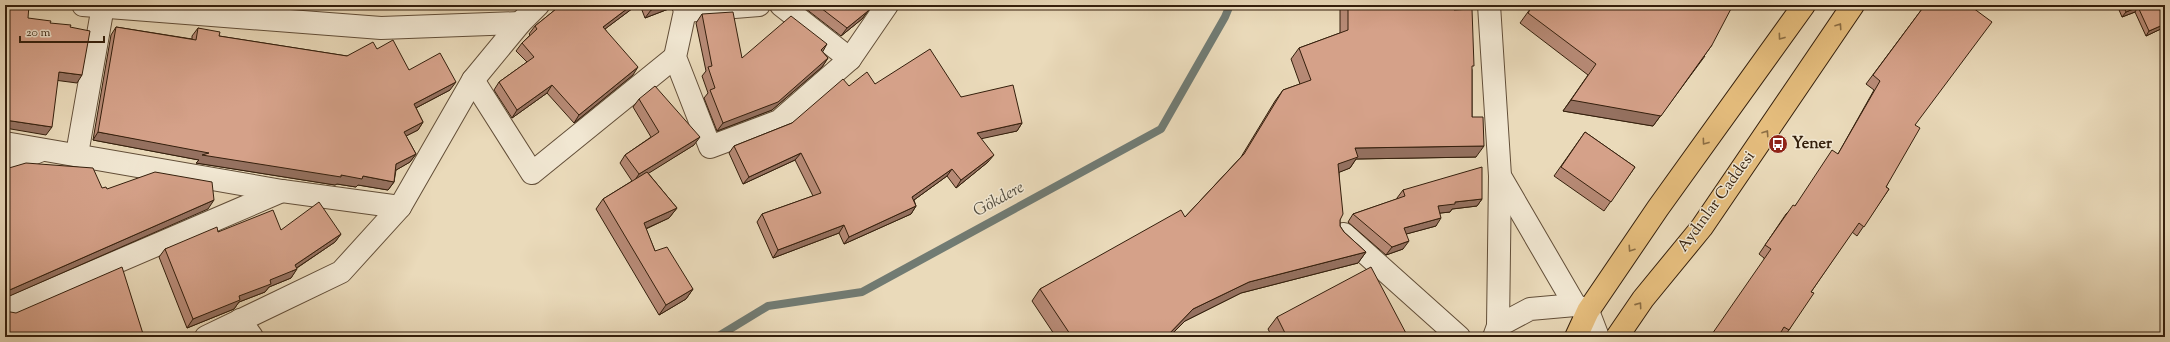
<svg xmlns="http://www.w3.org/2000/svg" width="2170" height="342" font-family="'Sorts Mill Goudy',serif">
	<rect width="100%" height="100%" fill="#eadaba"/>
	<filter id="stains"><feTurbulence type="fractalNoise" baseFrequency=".005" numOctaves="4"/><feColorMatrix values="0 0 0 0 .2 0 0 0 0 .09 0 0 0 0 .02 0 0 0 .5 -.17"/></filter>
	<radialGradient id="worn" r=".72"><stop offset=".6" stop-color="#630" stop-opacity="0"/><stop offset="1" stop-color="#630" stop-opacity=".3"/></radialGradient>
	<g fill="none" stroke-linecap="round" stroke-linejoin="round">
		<path stroke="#717b73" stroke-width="8" d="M717,337L768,306L862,292L1161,129L1225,17L1230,5"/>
		<defs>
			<g id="minor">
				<path d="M83,5L381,28L520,23"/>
				<path d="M683,5L685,11L675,57L710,147L779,121L850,59L887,5"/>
				<path d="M781,5L850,59"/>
				<path d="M1489,5L1500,176L1575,305L1588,311L1598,337"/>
				<path d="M685,11L759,5"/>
				<path d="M473,80L532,173L675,57"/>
				<path d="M5,143L282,191L400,207"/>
				<path d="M77,154L103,6"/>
				<path d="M5,165L42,150"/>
				<path d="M1344,234L1459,337"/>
				<path d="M5,310L282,191"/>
				<path d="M240,320L252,337"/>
				<path d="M1498,326L1530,309L1575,305"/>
				<path d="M206,337L341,272L400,207L473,80L520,23L538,5"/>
				<path d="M1494,337L1498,326L1500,176"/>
			</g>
			<g id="major">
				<path d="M1576,337L1588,311L1658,208L1804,5"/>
				<path d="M1617,337L1643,299L1702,227L1853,5"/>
			</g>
		</defs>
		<use href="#minor" stroke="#624e38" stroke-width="24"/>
		<use href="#major" stroke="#341f0c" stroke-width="24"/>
		<use href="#minor" stroke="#f1e7d2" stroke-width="22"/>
		<use href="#major" stroke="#e5bd7d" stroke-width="22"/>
	</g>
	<g fill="#b78a76" stroke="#341f0c">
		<path d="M561,5H637L605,29L633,75L574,123L547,93L512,118L494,90L499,82L527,62L516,51L522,43L530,35L529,34L535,26Z"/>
		<path d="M640,5H673L671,8L645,18Z"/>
		<path d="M801,5H872L862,19L841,36Z"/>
		<path d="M1340,5H1454V10L1472,70V117L1476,157L1356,159L1350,168L1339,172L1340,226L1344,232L1366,252L1358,263L1241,293L1185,321L1169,337H1056L1032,301L1040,289L1185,217L1241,157L1275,101L1283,90L1300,84L1291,59L1299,48L1340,33Z"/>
		<path d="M1533,5L1705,56L1653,126L1563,111L1588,75L1520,23Z"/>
		<path d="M1925,5L1915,126L1886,187L1889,189L1857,236L1852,232L1811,292L1789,330L1784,337H1780L1778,336L1764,258L1759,254L1786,214L1795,206L1838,154L1874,90L1866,84Z"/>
		<path d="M2117,5H2165V27L2146,36L2135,12L2122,17Z"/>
		<path d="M702,14L742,58L822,51L828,58L822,67L772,110L717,131L704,98L708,93L702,76L706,71L696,23Z"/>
		<path d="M116,27L192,39V36L198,28L219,36L347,56L377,49L409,70L450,90L416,108L423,122L418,130L406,136L416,154L410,162L396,170L394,182L388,190L358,185L356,187L337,184L335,185L196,163L199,160L93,140L111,35Z"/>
		<path d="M875,84L961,97L1022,123L1017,131L981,138L988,162L956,188L947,176L914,200L916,206L911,214L844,244L839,233L773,258L757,222L762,214L813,196L795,160L743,184L729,153L734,146L792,123L849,86Z"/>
		<path d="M639,99L694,145L648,173L677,208L669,218L646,229L655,251L693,289L686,299L659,315L596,209L603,199L632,181L620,163L625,155L651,137L633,107Z"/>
		<path d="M1585,132L1635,167L1604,211L1554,176Z"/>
		<path d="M1403,190L1482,199L1477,206L1452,209L1450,212L1440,213L1436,226L1406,234L1403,249L1386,255L1348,222L1353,214L1397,199V198Z"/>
		<path d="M281,230L341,234L335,242L297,268L291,278L269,287L265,292L239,302L234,309L187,328L159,257L165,249L218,232Z"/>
		<path d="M1277,317L1408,337H1272L1268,329Z"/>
	</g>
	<g fill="#957160" stroke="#341f0c">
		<path d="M632,5H637L597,35L603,27Z"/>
		<path d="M665,5H673L671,8L645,18L651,10Z"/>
		<path d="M2138,7L2135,12L2122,17L2126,12Z"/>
		<path d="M868,11L862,19L841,36L847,28Z"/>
		<path d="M2165,24V27L2146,36L2149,31Z"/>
		<path d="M827,44L822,53L821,50Z"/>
		<path d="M1712,45L1653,126L1563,111L1571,100Z"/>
		<path d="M828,58L822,67L772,110L717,131L723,123Z"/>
		<path d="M638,67L633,75L574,123L579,115Z"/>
		<path d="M59,72L82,75L77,83L54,80Z"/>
		<path d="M456,82L450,90L408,112L414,104Z"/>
		<path d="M552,85L547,93L512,118L517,110Z"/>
		<path d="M5,120L52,127L46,135L5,128Z"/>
		<path d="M423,122L418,130L398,140L404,132Z"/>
		<path d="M1022,123L1017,131L971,141L977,133Z"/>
		<path d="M98,132L341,175L363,176L394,182L388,190L358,185L356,187L337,184L335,185L196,163L199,160L93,140Z"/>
		<path d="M700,137L694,145L633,183L639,174Z"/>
		<path d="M1484,146L1476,157L1356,159L1350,168L1330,176L1338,164L1355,148Z"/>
		<path d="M801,153L795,160L743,184L749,177Z"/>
		<path d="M416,154L410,162L391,173L396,164Z"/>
		<path d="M994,155L988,162L956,188L961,180Z"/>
		<path d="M952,169L947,176L907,205L912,197Z"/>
		<path d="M1482,199L1477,206L1452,209L1450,212L1432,214L1438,206L1455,202Z"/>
		<path d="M214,200L208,209L5,298V292Z"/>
		<path d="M916,206L911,214L844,244L849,237Z"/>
		<path d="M677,208L669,218L636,233L644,223Z"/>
		<path d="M1441,218L1436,226L1399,236L1404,228Z"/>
		<path d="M844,225L839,233L773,258L778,250Z"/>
		<path d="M341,234L335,242L292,271L297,269L291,278L269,287L265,292L239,302L234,309L187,328L193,319L270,280L295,265Z"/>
		<path d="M1409,241L1403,249L1386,255L1392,247Z"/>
		<path d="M1366,252L1358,263L1241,293L1185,321L1169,337H1166L1193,309L1249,282Z"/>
		<path d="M693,289L686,299L659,315L666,305Z"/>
	</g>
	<g fill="#d5a189" stroke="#341f0c">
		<path d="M5,5H29L28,18L51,21L50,23L71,25L70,27L90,31L82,75L59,72L52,127L5,120Z"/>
		<path d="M561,5H632L603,27L638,67L579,115L552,85L517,110L499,82L534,57L522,43L537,29L535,26Z"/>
		<path d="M649,5H665L651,10Z"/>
		<path d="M817,5H872L868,11L847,28Z"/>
		<path d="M1348,5H1454V10L1472,9L1474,66H1472V117H1483L1484,146L1355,148L1358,157L1338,164L1343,214L1340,220V226L1344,232L1366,252L1249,282L1193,309L1166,337H1072L1040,289L1181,210L1185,217L1244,154L1283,90L1311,80L1299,48L1348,30Z"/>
		<path d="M1533,5H1733L1712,45L1661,116L1571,100L1596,64L1528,13Z"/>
		<path d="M1925,5H1969L1992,22L1915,125L1920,128L1886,187L1889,189L1864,227L1859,223L1811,292L1814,293L1789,330L1784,327L1778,337H1710L1771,249L1765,245L1793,205L1795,206L1832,150L1838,154L1880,81L1873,75Z"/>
		<path d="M2123,5H2165V24L2149,31L2138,7L2126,12Z"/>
		<path d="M733,12L742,58L791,16L827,44L821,50L828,58L778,102L723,123L710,90L715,88L708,67L712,66L702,14Z"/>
		<path d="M116,27L196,40L198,28L220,32L219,36L347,56L373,42L377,49L393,40L409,70L440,53L456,82L414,104L423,122L404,132L416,154L396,164L394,182L363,176L362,179L341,175V177L202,155L209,153L98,132Z"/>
		<path d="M930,49L961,97L1013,85L1022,123L977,133L994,155L961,180L952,169L912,197L916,206L849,237L844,225L778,250L762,214L821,193L801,153L749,177L734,146L792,123L843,79L849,86L867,72L875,84Z"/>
		<path d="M655,86L700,137L639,174L625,155L659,132L639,99Z"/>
		<path d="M1585,132L1635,167L1611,202L1561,167Z"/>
		<path d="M26,163L93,168L102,188L106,187L107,189L155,172L212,182L214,200L5,292V165L9,168Z"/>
		<path d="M1482,167V199L1455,202V204L1438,206L1441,218L1404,228L1409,241L1392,247L1353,214L1405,196L1403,190Z"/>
		<path d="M647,172L677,208L644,223L655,251L667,247L693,289L666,305L603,199Z"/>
		<path d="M319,202L341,234L295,265L297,269L270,280L271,284L239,296L240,300L193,319L165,249L217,227L218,232L273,210L281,230Z"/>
		<path d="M122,267L144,337H5V311L16,313Z"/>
		<path d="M1371,267L1408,337H1287L1277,317Z"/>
	</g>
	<defs><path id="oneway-chevron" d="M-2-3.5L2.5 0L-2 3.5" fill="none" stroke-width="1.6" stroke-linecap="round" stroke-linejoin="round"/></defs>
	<g stroke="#8c6e44">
		<use href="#oneway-chevron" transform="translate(1839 26) rotate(-56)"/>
		<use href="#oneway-chevron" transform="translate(1781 37) rotate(126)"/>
		<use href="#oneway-chevron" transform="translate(1766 133) rotate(-56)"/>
		<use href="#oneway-chevron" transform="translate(1705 142) rotate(126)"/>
		<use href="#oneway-chevron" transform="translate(1631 249) rotate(124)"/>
		<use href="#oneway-chevron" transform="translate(1639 305) rotate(-55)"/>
	</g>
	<defs>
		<symbol id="bus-disc" viewBox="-11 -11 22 22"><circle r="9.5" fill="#8f2418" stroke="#f1e7d2"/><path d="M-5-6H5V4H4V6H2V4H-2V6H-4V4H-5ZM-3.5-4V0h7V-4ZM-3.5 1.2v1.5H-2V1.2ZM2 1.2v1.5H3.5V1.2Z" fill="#fff"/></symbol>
	</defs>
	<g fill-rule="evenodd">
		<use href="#bus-disc" x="1767" y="133" width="22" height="22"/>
	</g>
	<g text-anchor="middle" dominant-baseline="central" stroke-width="3" stroke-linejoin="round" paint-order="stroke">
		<g font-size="16" font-weight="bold" fill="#341f0c" stroke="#f1e7d2" text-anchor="start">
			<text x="1792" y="144">Yener</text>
		</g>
		<g font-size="16" fill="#341f0c" stroke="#f1e7d2">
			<text transform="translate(1717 202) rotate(-54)">Aydınlar Caddesi</text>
		</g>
		<g font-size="17" font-style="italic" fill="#534d3f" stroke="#f1e7d2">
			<text transform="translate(999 200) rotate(-29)">Gökdere</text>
		</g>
	</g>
	<rect width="2170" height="342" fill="none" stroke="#eadaba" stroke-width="20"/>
	<rect x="6" y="6" width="2158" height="330" fill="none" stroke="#341f0c" stroke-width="2"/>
	<rect x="10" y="10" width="2150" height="322" fill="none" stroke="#341f0c"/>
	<path d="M20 36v6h84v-6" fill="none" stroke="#341f0c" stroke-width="2"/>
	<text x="26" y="36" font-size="12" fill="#341f0c" stroke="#f1e7d2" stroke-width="3" paint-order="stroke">20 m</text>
	<rect width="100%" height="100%" filter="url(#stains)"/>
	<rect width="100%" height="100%" fill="url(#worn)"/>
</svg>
